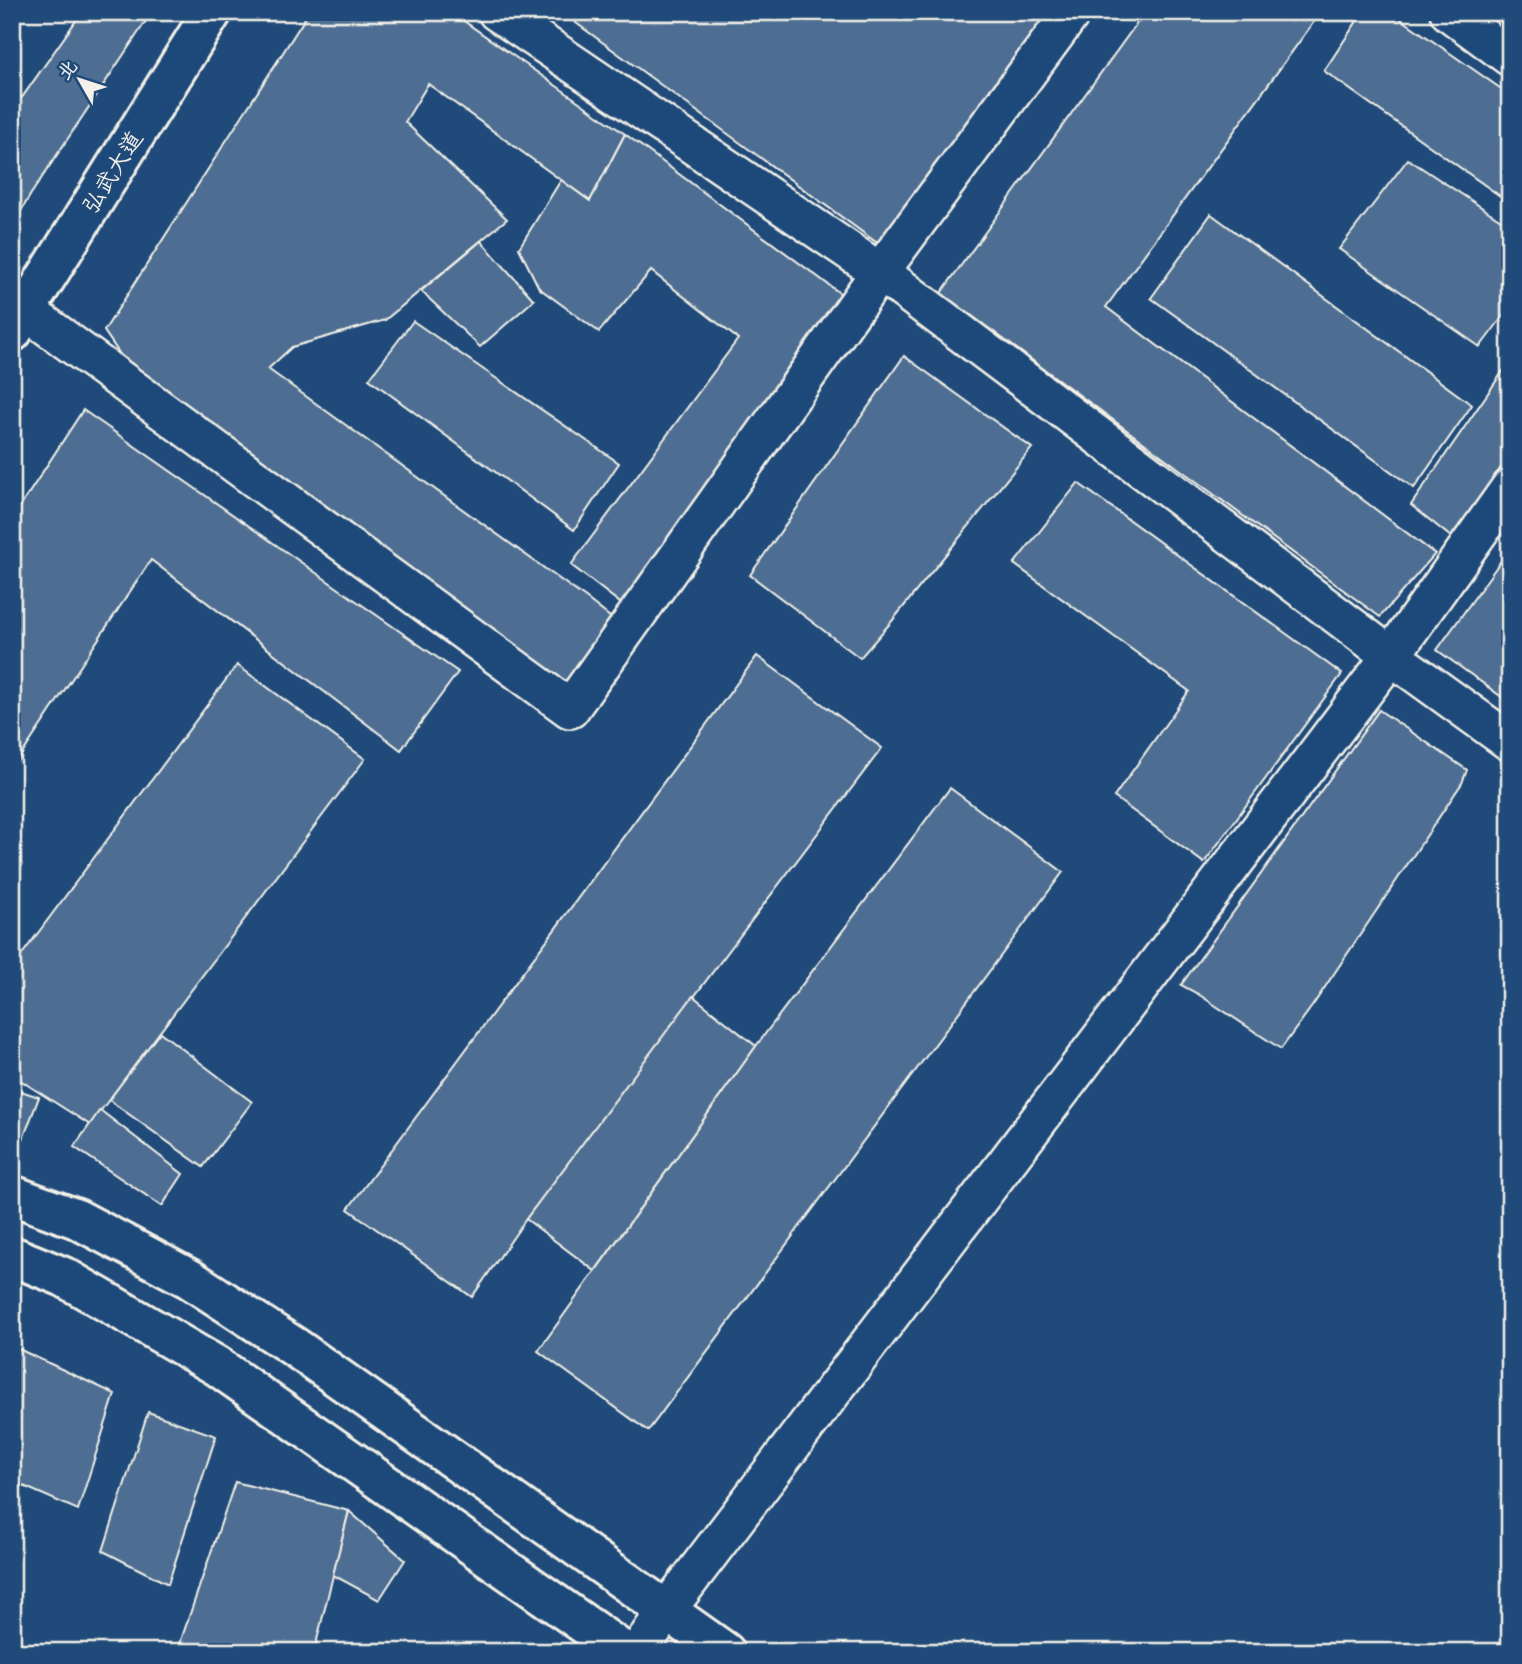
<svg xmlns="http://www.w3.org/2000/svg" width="1522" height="1664" font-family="Itim,'LXGW WenKai TC',sans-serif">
	<rect width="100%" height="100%" fill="#1f4a7a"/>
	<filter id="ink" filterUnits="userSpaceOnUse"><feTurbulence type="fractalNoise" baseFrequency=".0143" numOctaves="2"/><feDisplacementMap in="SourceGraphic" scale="14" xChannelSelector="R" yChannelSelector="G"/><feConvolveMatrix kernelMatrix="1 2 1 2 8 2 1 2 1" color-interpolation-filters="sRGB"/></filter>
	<g filter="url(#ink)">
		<g fill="#4d6e92" stroke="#f4f1e8" stroke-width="2">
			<path d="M82,12H152L31,194L12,226V106L23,96Z"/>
			<path d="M309,12H451L625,134L590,201L428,84L405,122L507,219L385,320L292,347L268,369L587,599L615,621L566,686L130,369L104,331Z"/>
			<path d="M561,12H1052L880,245Z"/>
			<path d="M1145,12H1321L1106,307L1435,554L1380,617L941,293Z"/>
			<path d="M1363,12H1391L1510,95V203L1324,71Z"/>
			<path d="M625,134L841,294L624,606L571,565L738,339L651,271L599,332L539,288L519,248L561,180L590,201Z"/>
			<path d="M1408,159L1510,226V307L1480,347L1339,249Z"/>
			<path d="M1211,214L1472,405L1414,488L1151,298Z"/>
			<path d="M481,241L534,300L480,347L421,291Z"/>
			<path d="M413,321L619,463L574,530L369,379Z"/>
			<path d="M904,356L1032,448L892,621L860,658L750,575Z"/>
			<path d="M1510,361V455L1451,537L1411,505Z"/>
			<path d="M83,410L458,672L401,750L151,560L12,769V519Z"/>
			<path d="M1078,483L1342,674L1204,863L1114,797L1189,691L1014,564Z"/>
			<path d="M1510,548V703L1437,650Z"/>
			<path d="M757,656L882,748L526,1219L472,1297L348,1209Z"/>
			<path d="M237,665L365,759L90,1125L12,1075V968Z"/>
			<path d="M1379,710L1467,770L1462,783L1313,1005L1281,1049L1198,994L1181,985Z"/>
			<path d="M950,788L1063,872L648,1431L538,1351L756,1046Z"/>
			<path d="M12,857L22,865L12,885Z"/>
			<path d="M693,996L756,1046L595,1271L526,1219Z"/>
			<path d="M160,1032L252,1102L203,1167L109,1100Z"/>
			<path d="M12,1088L39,1097L12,1168Z"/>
			<path d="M100,1110L183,1174L162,1206L74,1147Z"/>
			<path d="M12,1346L115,1394L78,1510L12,1481V1449L15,1440L12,1439Z"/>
			<path d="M148,1412L216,1436L168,1584L103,1551Z"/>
			<path d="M235,1482L349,1511L314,1652H177Z"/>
			<path d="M349,1511L405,1560L379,1600L333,1575Z"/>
		</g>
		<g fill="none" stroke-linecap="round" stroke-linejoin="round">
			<defs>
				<g id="street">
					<path d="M497,12L880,272L1391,656L1510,742"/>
					<path d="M1449,12L1510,57"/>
					<path d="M25,310L570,709L880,272L1072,12"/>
					<path d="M638,1652L666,1611L1391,656L1510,488"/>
				</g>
				<g id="secondary">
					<path d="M12,332L212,12"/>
					<path d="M12,1195L77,1219L190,1279L296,1348L725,1652"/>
					<path d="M12,1256L64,1277L217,1366L624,1652"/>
				</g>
			</defs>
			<use href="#street" stroke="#f4f1e8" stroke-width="42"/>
			<use href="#secondary" stroke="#f4f1e8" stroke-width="44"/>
			<use href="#street" stroke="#1f4a7a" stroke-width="37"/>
			<use href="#secondary" stroke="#1f4a7a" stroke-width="38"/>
		</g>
	</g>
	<g text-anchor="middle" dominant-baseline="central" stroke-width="5" stroke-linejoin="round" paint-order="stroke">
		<g font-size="23" fill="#f4f1e8" stroke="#1f4a7a">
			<text transform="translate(112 172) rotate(-58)">弘武大道</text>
		</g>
	</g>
	<rect width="1522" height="1664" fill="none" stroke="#1f4a7a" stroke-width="42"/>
	<rect x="21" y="21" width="1480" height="1622" fill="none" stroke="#f4f1e8" stroke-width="2.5" filter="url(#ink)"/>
	<g transform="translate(80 80) rotate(309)" stroke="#1f4a7a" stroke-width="5" paint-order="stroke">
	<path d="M0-5L12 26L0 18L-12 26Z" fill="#f4f1e8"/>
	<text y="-10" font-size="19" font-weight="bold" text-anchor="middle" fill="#f4f1e8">北</text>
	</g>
</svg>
